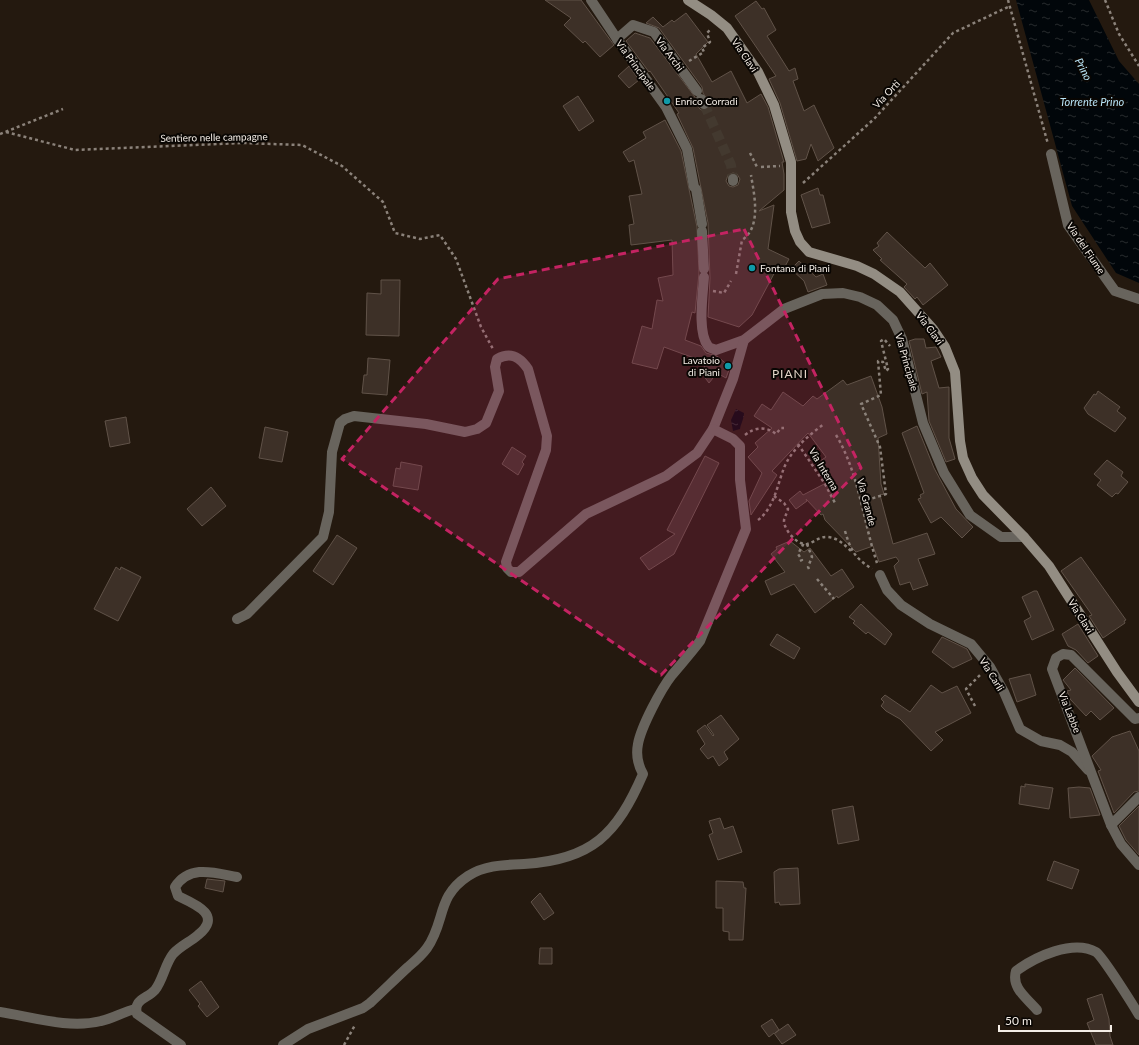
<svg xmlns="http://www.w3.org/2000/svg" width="1139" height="1045" font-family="Lato,sans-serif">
	<defs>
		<pattern id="water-ripples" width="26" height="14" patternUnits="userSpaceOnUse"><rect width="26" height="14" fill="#01060a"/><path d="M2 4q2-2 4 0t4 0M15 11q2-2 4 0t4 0" fill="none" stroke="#272b2e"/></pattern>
	</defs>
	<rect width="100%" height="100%" fill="#24190f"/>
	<g fill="url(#water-ripples)">
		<path d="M1016,0H1089L1119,61L1139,84V283L1116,273L1072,206Z"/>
		<path d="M736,409L744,413C744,419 741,423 740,429L733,431L731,420Z"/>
	</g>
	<g fill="#3d3027" stroke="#605248" fill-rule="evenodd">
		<path d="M545,0H581L614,45L600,57L585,41L583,43L564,25L571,18Z"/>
		<path d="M756,1L762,9L764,8L776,30L767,36L789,71L795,68L798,79L793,81L804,111L814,105L834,148L818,161L811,144L806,159L797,161L780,103L769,79L776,76L735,16Z"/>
		<path d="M686,13L708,42L696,54L712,82L731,71L747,103L761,94L768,107L784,162H782L784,174V190L759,211L774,205L768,249L789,259L782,272L776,270L752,315L739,327L708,317L710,278L708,223L693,148L677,114L679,113L650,71L649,72L626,41L635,33L650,38L695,97L699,108L701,110H707L710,104L703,93L702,87L659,28L646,23L653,17L663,27L672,20L674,22ZM733,173L737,174L740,179L738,185L733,187L729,186L726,181L728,175Z"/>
		<path d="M629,66L639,80L629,88L618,76Z"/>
		<path d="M578,96L594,121L579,131L563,106Z"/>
		<path d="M665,120L681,151L697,227L699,273L695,313L692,312L685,340L701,346L706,353L717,356L730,367L726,378L717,373L709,383L703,375L705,362L664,347L657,369L632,363L642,326L652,329L657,300L663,301L658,278L673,275L672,240L631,245L629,225L634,224L629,196L642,194L634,160L629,162L623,152L646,138L643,132Z"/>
		<path d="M818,188L820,195H823L830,223L812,228L801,195Z"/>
		<path d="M887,232L925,268L930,263L948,285L923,305L917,297L915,299L904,287L907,284L880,260L882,259L873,250L879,246L877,243Z"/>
		<path d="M799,261L816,277L823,274L827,285L808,292L804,281L791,269Z"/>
		<path d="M381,280H400L399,336L366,335L367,293L381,294Z"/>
		<path d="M915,339H924L926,348L936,347L941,357L931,361L939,388L949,387V438L955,459L946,462L929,421L927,392L922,394L909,341Z"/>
		<path d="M368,358L390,360L387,395L362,393L364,375H367Z"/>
		<path d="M871,376L882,407L887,434L878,438L881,484L884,494L880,495L893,544L927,533L935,554L918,559L928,585L913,590L910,582L900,585L894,566L899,561L896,557L879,562L873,546L856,552L825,520L823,514L821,515L806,499L807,501L796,509L789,500L800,491L803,495L826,483L816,464L826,457L808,433L772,471L777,475L751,515L749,501L762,473L748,457L758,447L755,443L772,428L754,416L762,404L771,410L783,392L803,406L813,396L817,399L843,380L847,385Z"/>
		<path d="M1098,391L1120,407L1117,411L1126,418L1115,432L1088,414L1084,408L1094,394L1096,395Z"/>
		<path d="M126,417L130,443L110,447L105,421Z"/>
		<path d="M917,426L934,468L956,509L973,527L962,538L941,517L931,523L918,499L921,498L920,495L924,493L902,433Z"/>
		<path d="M265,427L288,432L282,462L259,458Z"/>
		<path d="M512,447L526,456L522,462L524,464L518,475L502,464Z"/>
		<path d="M705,456L719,463L674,554L649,570L640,558L675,534L667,530Z"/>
		<path d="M1107,460L1123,472L1121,476L1128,482L1118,494L1116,493L1112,497L1097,485L1101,480L1094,474Z"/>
		<path d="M401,462L422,466L418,490L393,486L396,468L400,469Z"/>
		<path d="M211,487L226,506L202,526L187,509Z"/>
		<path d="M337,535L357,548L333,585L313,571Z"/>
		<path d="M790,541L804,552L810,548L831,576L842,569L854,587L838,598L837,596L815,613L794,584L771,595L765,581L785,572L771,554L777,549L776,547Z"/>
		<path d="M1081,557L1126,620L1124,621L1125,623L1103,638L1089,616L1092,615L1061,571Z"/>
		<path d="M116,567L120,570L121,567L141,577L118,621L94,609Z"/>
		<path d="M1034,591H1037L1054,630L1032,640L1024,621L1031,617L1022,597Z"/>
		<path d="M861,604L892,634L885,645L868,632L866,634L853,623L855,621L849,617Z"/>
		<path d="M1078,624L1098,656L1088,663L1076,650L1068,646L1062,634Z"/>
		<path d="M777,634L800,648L794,659L770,645Z"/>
		<path d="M942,637L967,649L972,659L953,668L932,652Z"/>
		<path d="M1075,668L1114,708L1100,720L1091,711L1086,716L1070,699L1067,691L1071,690L1063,680Z"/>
		<path d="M1030,674L1036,695L1017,702L1009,679Z"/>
		<path d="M931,685L942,693L957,686L971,713L935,732L943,740L931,751L900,719L886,711L881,706L884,702L881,699L885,695L910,712Z"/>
		<path d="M721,715L739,739L724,752L728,759L719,766L713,756L708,759L700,749L705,744L697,731L705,725L713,736L714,735L707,725Z"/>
		<path d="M1130,731L1139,751V791L1134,792L1114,813L1098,771L1101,770L1092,756L1112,737Z"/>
		<path d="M1025,784L1053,788L1049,809L1019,804L1021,786L1025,787Z"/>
		<path d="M1079,787L1090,788L1100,815L1070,818L1068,788Z"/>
		<path d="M853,806L859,840L838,844L832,810Z"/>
		<path d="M1139,806V855L1126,840L1119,826Z"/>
		<path d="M720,818L724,829L733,826L742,852L718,860L709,835L713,833L709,821Z"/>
		<path d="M1054,861L1079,870L1072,889L1047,880Z"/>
		<path d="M798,868L800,904L780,905L779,902L775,903L774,872L779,869Z"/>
		<path d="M207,879L225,881L223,892L205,888Z"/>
		<path d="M716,881L743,882L744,888H746L743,940H729V932L723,931V908H716Z"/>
		<path d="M540,893L554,913L544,920L531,902Z"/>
		<path d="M540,948H552V964H539Z"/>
		<path d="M201,981L219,1007L207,1017L198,1006L200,1004L189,990Z"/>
		<path d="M1102,994L1109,1019L1110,1036L1113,1045H1096L1087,1023L1094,1020L1087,999Z"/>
		<path d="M772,1019L779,1030L775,1033L788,1024L796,1035L782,1044L774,1033L769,1037L761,1026Z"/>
	</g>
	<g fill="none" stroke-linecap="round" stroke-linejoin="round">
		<path stroke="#43392f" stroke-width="10" stroke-dasharray="10 5" stroke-linecap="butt" d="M704,104L731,165L733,179"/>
		<g stroke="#8b827a" stroke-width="2.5" stroke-dasharray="3 3" stroke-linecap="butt">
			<path d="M1008,0L1048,144"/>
			<path d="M1105,0L1119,34L1139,66"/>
			<path d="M689,61L704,52L702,48L710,42L707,33L710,30"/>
			<path d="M6,132L75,150L243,143L302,145L342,166L383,202L395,233L420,239L440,235L456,259L481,327L493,349"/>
			<path d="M0,134L63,109"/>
			<path d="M750,153L757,167"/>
			<path d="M761,167L780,166"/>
			<path d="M803,183L874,119L953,33L1010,6"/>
			<path d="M736,274L742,240C762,227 754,194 751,175"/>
			<path d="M713,291L724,293L731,281"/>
			<path d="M745,435C755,427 766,426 776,434L781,428H784"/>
			<path d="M836,435C859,473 863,521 877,563"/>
			<path d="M798,444L825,484L835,503"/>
			<path d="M774,496L784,503L788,509C787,514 784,517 784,521C784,530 798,546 807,544C815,542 820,536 828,537C838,538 845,545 852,552"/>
			<path d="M861,502L886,494L880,447L861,404L881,395L878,361L883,362L886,371L888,369L881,341L884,339L890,346"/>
			<path d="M758,520C774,508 777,486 784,468C791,450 809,435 824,424"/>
			<path d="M845,531C851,551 854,557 872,569"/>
			<path d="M807,544L812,557L808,567L809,569"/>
			<path d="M800,561L802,560L798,554L804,543"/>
			<path d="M817,579L834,599"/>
			<path d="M975,706L966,689L980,675"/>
			<path d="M344,1045L355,1025"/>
		</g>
		<g stroke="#68645d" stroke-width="10">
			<path d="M591,0L617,39L666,107L687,149L694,187L696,189L702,224"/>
			<path d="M617,39L633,25L654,32L697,91"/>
			<path d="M701,99L704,104"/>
			<path d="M1051,154L1068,225L1115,291L1139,299"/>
			<path d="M733,179V181"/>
			<path d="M702,231L704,269"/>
			<path d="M704,277C703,294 697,332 708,346C709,348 714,349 716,350L744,340L784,309L822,294L843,293L860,297L877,305L893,320L902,339L923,423L944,473L970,515L1001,537H1024"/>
			<path d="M880,575L887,590L901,605L930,624L971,644L990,667L1004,692L1020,729L1041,741L1060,745L1072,752L1088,770"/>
			<path d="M237,619L247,614L323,537L329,512L332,452L340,423L345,419L354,416L426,424L465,432L477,429L486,423L499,391L495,367L497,359C511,351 520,357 528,369L547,436L546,450L506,562L507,568L511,572H519L586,514L666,476L697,453L713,429L733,379L744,340"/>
			<path d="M1139,718L1135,719L1071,655L1063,654L1056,658L1052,669L1111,825L1121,844L1139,865"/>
			<path d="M1111,825L1139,797"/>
			<path d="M1037,1010C1027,998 1011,988 1016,971C1035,957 1073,939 1096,952C1103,957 1133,1005 1139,1015"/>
			<path d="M0,1012C32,1017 69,1029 101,1021C112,1019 123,1012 135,1009"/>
			<path d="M181,1045L137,1014C133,999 147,999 155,990C163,980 165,964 173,954C180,946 190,942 198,935C223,915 195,904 178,896L175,887C190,864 215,873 237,877"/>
			<path d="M283,1045L308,1029L363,1008L370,1003C383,991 395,979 408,967C414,962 422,955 427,948C446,921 436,897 468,876C485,865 504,865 524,864C592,860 617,834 643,774C638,765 636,754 638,744C641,727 661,689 672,675C682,663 691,653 700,641L746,529L740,480V446L733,439L713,429"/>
		</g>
		<path stroke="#938d83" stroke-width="10" d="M688,0L711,15L727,28L758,72L774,105L791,162V212L795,231L800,242L809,252L857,266L874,274L900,292L933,329L945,347L955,372L960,441L963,458L972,478L983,495L1024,537L1049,566L1117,672L1139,702"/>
	</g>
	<path fill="#c42362" fill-opacity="0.2" stroke="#c42362" stroke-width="3" stroke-dasharray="8 5" stroke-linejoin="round" d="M744,229L861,468L661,675L342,459L498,279Z"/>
	<g fill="#0f9aa8" stroke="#090603" stroke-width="1.5">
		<circle cx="667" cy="101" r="4"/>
		<circle cx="752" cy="268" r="4"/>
		<circle cx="728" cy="366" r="4"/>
	</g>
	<g text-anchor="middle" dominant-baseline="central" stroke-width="4" stroke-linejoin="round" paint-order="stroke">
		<g font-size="10" fill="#f4ede6" stroke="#090603">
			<text transform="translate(670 54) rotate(53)">Via Archi</text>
			<text transform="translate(745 55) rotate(56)">Via Clavi</text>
			<text transform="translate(636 65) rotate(54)">Via Principale</text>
			<text transform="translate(886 94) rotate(-47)">Via Orti</text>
			<text transform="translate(214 137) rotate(-1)">Sentiero nelle campagne</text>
			<text transform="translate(1086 248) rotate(56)">Via del Fiume</text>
			<text transform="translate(930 328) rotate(53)">Via Clavi</text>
			<text transform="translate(907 362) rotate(74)">Via Principale</text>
			<text transform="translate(824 469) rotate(59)">Via Interna</text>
			<text transform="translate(867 502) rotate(75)">Via Grande</text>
			<text transform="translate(1081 616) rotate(58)">Via Clavi</text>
			<text transform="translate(992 674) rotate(58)">Via Carli</text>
			<text transform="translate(1070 712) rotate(68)">Via Labbe</text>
		</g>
		<g font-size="10" fill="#f4ede6" stroke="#090603" text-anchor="start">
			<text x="675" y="101">Enrico Corradi</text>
			<text x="760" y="268">Fontana di Piani</text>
			<text x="720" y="360" text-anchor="end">Lavatoio<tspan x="720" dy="12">di Piani</tspan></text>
		</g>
		<g font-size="11" font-style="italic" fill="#b8e3f5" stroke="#090603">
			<text transform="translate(1084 69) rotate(63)">Prino</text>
			<text x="1092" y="101">Torrente Prino</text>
		</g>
		<g font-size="12" letter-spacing="1" fill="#e3d4c7" stroke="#090603">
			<text x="790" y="373">PIANI</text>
		</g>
	</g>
	<path d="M999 1025v6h112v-6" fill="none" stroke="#f4ede6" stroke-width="2"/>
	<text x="1005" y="1025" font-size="12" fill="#f4ede6" stroke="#090603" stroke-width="3" paint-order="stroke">50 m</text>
</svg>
